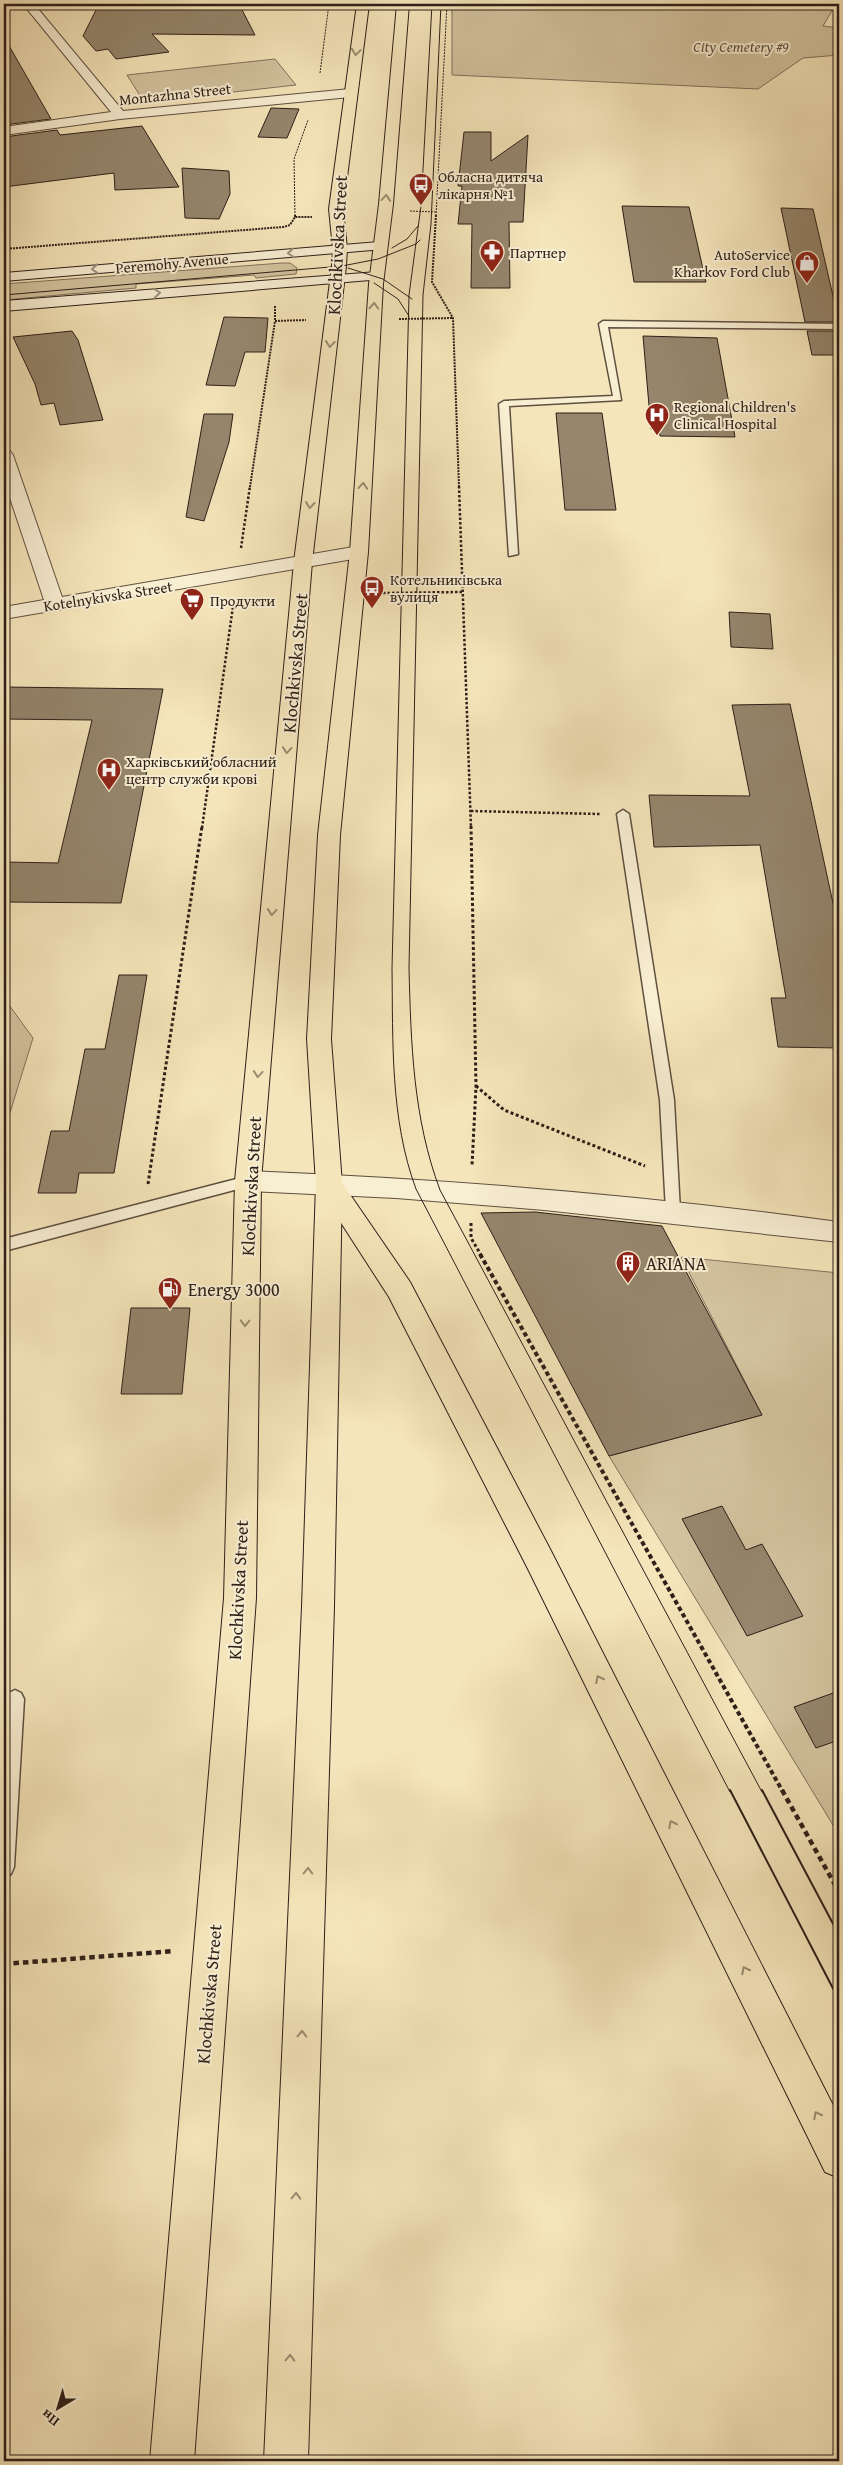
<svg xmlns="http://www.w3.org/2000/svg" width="843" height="2465" font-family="'Gentium Book Plus',serif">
	<rect width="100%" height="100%" fill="#f5e5ba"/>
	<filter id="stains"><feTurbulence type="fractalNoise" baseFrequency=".004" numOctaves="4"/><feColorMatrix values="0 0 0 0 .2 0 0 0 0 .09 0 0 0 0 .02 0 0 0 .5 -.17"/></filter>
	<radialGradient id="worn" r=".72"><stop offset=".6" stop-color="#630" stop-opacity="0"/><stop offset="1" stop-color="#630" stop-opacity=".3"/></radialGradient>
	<g fill="#d3c39f" stroke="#80715c">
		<path d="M452,4H836L823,26L839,28V55L803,58L758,89L452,75Z"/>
		<path d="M275,59L296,85L144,102L127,75Z"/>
		<path d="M282,263H290L297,268L296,274L256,278L254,275L136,284V288L4,300V284Z"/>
		<path d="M4,998L33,1038L4,1132Z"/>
		<path d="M681,1257L839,1273V1835L609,1456L762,1415Z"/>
	</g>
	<g fill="#95866d" stroke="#2d1f19">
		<path d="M99,4H239L255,35L152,34L169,52L116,59L108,49L96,51L83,36Z"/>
		<path d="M4,37L51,119L4,125Z"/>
		<path d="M271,108L299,109L287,138L258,137Z"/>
		<path d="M142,126L179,187L115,190L114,173L4,187V137L57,130L60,135Z"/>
		<path d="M464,132H491V161L528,135L523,222H509L510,288H471L472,224H458L462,186H458Z"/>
		<path d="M182,168L229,171L230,194L219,219L185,218Z"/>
		<path d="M622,206L689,207L706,282H634Z"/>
		<path d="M781,208L813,209L839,322H805Z"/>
		<path d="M224,317L268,318L265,352H245L235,386L206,385Z"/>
		<path d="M72,331L78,340L103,420L60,425L54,403L41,405L35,384L13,337Z"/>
		<path d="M807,331H839V355H812Z"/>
		<path d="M643,336L717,338L735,437L660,436L659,429H651Z"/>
		<path d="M556,413H602L616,510H565Z"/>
		<path d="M204,414H233L229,442L204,521L186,517Z"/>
		<path d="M729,612L770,614L773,649L731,647Z"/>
		<path d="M4,687L163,689L121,903L4,902V862L58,863L92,720L4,719Z"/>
		<path d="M790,704L839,931V1048L778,1047L771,998H786L760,845L654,847L649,795L750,796L732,705Z"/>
		<path d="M119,975H147L114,1173H79L76,1193H38L51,1131H69L85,1049H105Z"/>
		<path d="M535,1212L662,1226L762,1415L609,1456L481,1213Z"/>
		<path d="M131,1308H190L182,1394H121Z"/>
		<path d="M722,1506L746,1550L762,1544L803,1616L747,1636L682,1519Z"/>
		<path d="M839,1691V1740L816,1748L794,1707Z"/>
	</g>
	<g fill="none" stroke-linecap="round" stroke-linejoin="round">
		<defs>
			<g id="service">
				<path d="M603,321L839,324V329L608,327L621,400L509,406L518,554L509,556L499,404L504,401L613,396L599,324Z"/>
				<path d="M623,810L629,814L674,1100L680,1211L678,1215H668L666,1211L660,1100L617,814Z"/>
				<path d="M248,1176L253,1177L255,1181L253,1185L4,1251V1239Z"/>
				<path d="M15,1690L21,1693L24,1699L14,1867L11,1874L4,1877V1729L6,1699L9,1693Z"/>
			</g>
			<g id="minor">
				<path d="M23,4H34L123,111L350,89L356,93L350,97L120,119L4,135V127L111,112Z"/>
				<path d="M4,450L10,451L13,455L62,597L359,546L366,548L368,552L366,556L359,558L4,619V607L44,600L4,480Z"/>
				<path d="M248,1171C446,1179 643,1195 839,1222V1242L544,1210L396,1198L248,1191L239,1188L235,1181L239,1174Z"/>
			</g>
			<g id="secondary">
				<path d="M379,242L384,243L386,246L384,249L4,281V273Z"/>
				<path d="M377,272L382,273L384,276L382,279L4,311V301Z"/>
			</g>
			<g id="primary">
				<path d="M357,4H369L343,209L347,249L346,266L312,562L261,1181L256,1598L194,2461H150L224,1598L235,1181L294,562L332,266L333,249L329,209Z"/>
				<path d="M397,4H409L393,204L383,284L368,552L340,835L331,1039L342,1184L334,1607L308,2461H264L302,1607L316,1184L307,1039L318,835L350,552L369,284L379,204Z"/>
			</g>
			<path id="trunk" d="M329,1174L338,1177L410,1282L550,1549L839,2117V2178L825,2172L528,1569L389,1297L316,1184L320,1177Z"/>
		</defs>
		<use href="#service" stroke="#5f5041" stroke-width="3"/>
		<use href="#minor" stroke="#5f5041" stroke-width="2"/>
		<use href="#secondary" stroke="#2d1f19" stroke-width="2"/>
		<use href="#primary" stroke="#2d1f19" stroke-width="2"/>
		<use href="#trunk" stroke="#2d1f19" stroke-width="2"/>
		<g stroke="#2d1f19" stroke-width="1" stroke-dasharray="2 1" stroke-linecap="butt">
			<path d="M320,73L329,4"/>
			<path d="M410,211L437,212"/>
			<path d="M295,216L294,159L308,120"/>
			<path d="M436,216L447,4"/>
		</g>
		<g stroke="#2d1f19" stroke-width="2" stroke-dasharray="2 1" stroke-linecap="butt">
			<path d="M295,215V217"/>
			<path d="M436,215L432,282L453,318L459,487"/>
			<path d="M4,249L283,227L290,225L295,217H312"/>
			<path d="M275,306V321L306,320"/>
			<path d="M399,319L453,318"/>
			<path d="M250,487L275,321"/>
		</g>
		<g stroke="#2d1f19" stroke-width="2.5" stroke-dasharray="2.5 2" stroke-linecap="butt">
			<path d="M459,486L471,828"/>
			<path d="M241,548L250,486"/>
			<path d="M383,593L462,592"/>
			<path d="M471,811L600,814"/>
			<path d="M202,828L234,599"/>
		</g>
		<g stroke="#2d1f19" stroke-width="3" stroke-dasharray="3 2.5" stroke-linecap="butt">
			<path d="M471,826L476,1086L472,1166"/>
			<path d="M476,1086L504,1110L645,1166"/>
			<path d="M148,1184L202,826"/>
			<path d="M471,1223V1238L481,1255"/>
		</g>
		<path stroke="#2d1f19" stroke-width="4" stroke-dasharray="4.5 3" stroke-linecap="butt" d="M480,1254L783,1792"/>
		<g stroke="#2d1f19" stroke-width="4.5" stroke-dasharray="5.5 4" stroke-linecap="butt">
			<path d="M782,1790L839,1892"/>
			<path d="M4,1964L174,1951"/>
		</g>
		<use href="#service" fill="#f8eed2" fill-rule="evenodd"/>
		<use href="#minor" fill="#f8eed2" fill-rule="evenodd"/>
		<use href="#secondary" fill="#f8eed2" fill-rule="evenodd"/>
		<use href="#primary" fill="#f5e5ba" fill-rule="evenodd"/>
		<use href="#trunk" fill="#f5e5ba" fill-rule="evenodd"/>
		<g stroke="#2d1f19" stroke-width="1">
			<path d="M432,4L421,206L409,295L392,968C393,1041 390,1119 416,1189L730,1792"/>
			<path d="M441,4L431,224L423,295L409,968C411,1044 413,1118 440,1190L762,1792"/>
			<path d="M392,248L407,239L418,226"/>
			<path d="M348,268L383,279L412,299"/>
			<path d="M374,283L398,299L409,316"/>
			<path d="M4,295L342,266L378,259L416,244L420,240"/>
		</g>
		<g stroke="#2d1f19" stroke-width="2">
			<path d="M730,1790L839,2000"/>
			<path d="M762,1790L839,1935"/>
		</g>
	</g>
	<defs><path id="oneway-chevron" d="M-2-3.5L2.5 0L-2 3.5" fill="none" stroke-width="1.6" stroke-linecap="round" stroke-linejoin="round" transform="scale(1.25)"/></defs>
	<g stroke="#9b8c72">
		<use href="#oneway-chevron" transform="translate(356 52) rotate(98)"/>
		<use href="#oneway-chevron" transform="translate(386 198) rotate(-85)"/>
		<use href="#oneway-chevron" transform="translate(374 306) rotate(-87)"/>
		<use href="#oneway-chevron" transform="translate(330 344) rotate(97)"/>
		<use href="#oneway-chevron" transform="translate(363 486) rotate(-86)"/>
		<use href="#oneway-chevron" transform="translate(310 505) rotate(97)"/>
		<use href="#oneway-chevron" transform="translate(287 750) rotate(95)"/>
		<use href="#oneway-chevron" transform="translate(272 912) rotate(95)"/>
		<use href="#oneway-chevron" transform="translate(258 1074) rotate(95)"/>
		<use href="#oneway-chevron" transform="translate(245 1323) rotate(91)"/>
		<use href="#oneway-chevron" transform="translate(599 1679) rotate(-117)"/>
		<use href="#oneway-chevron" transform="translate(672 1824) rotate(-117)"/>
		<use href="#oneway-chevron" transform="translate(308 1871) rotate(-88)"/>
		<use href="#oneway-chevron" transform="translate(745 1970) rotate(-117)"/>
		<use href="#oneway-chevron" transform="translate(302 2034) rotate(-88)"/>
		<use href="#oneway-chevron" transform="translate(817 2115) rotate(-117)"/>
		<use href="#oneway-chevron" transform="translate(296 2196) rotate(-88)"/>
		<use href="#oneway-chevron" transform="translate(290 2358) rotate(-88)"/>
	</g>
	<g stroke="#9d917f">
		<use href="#oneway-chevron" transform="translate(291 253) rotate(175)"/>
		<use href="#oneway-chevron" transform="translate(95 269) rotate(175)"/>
		<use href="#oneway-chevron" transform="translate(157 293) rotate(-5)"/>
	</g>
	<defs>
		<symbol id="bus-pin" viewBox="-11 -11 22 30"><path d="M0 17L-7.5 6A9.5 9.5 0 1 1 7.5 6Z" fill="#8f2418" stroke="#f8eed2"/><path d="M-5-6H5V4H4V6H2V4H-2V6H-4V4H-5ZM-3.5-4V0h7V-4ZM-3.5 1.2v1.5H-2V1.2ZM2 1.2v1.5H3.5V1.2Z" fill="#fff"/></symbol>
		<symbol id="pharmacy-pin" viewBox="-11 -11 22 30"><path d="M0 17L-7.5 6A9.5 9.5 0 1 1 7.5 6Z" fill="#8f2418" stroke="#f8eed2"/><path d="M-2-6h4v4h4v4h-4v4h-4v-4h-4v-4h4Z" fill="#fff"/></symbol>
		<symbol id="shop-pin" viewBox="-11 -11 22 30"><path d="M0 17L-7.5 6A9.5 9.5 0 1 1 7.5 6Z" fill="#8f2418" stroke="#f8eed2"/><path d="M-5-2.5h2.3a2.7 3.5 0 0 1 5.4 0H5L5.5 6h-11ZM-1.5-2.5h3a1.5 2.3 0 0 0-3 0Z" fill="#fff"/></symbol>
		<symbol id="hospital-pin" viewBox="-11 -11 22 30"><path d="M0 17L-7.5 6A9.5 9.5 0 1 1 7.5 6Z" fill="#8f2418" stroke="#f8eed2"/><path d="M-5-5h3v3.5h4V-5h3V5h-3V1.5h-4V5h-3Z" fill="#fff"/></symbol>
		<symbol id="supermarket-pin" viewBox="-11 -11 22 30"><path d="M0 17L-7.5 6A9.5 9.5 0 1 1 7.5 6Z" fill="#8f2418" stroke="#f8eed2"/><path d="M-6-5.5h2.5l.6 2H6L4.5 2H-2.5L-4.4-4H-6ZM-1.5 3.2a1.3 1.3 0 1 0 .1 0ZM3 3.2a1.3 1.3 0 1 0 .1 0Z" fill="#fff"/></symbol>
		<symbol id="building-pin" viewBox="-11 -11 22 30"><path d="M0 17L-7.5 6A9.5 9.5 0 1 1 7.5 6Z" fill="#8f2418" stroke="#f8eed2"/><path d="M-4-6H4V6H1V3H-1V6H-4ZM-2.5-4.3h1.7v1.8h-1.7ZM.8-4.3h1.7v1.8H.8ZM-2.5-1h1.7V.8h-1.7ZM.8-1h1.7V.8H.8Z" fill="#fff"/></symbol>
		<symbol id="fuel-pin" viewBox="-11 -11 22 30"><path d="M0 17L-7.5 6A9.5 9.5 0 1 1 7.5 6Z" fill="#8f2418" stroke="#f8eed2"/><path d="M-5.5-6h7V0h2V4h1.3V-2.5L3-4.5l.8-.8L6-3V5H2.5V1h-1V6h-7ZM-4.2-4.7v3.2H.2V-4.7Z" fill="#fff"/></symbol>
	</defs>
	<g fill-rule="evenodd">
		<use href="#bus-pin" x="407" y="171" width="28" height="38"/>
		<use href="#pharmacy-pin" x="478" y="238" width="28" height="38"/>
		<use href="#shop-pin" x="793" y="249" width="28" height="38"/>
		<use href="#hospital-pin" x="643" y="401" width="28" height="38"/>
		<use href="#bus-pin" x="358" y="574" width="28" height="38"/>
		<use href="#supermarket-pin" x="178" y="586" width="28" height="38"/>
		<use href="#hospital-pin" x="95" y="756" width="28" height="38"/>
		<use href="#building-pin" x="614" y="1249" width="28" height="38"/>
		<use href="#fuel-pin" x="156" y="1275" width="28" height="38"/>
	</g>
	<g text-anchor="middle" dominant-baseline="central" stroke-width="4" stroke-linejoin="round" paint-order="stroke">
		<g font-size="15" font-style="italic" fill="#5f5041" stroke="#f8eed2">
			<text x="741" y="46">City Cemetery #9</text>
		</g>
		<g font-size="15" fill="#2d1f19" stroke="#f8eed2">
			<text transform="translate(175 94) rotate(-6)">Montazhna Street</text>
			<text transform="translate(172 263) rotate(-5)">Peremohy Avenue</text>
			<text transform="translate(108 596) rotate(-9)">Kotelnykivska Street</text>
		</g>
		<g font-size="15" fill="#2d1f19" stroke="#f8eed2" text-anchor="start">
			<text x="438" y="176">Обласна дитяча<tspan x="438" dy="17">лікарня №1</tspan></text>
			<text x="510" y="252">Партнер</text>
			<text x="790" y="254" text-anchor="end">AutoService<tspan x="790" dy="17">Kharkov Ford Club</tspan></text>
			<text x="674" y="406">Regional Children's<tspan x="674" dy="17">Clinical Hospital</tspan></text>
			<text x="390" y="579">Котельниківська<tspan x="390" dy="17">вулиця</tspan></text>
			<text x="210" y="600">Продукти</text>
			<text x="126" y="761">Харківський обласний<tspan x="126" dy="17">центр служби крові</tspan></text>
		</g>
		<g font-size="18" fill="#2d1f19" stroke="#f8eed2">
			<text transform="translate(337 245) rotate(-87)">Klochkivska Street</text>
			<text transform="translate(295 663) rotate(-85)">Klochkivska Street</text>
			<text transform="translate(251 1186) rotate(-87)">Klochkivska Street</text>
			<text transform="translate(238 1590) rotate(-87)">Klochkivska Street</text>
			<text transform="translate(209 1994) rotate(-85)">Klochkivska Street</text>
		</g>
		<g font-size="18" fill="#2d1f19" stroke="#f8eed2" text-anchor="start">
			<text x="646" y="1263">ARIANA</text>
			<text x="188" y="1289">Energy 3000</text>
		</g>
	</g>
	<rect width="843" height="2465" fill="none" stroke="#f5e5ba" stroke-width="20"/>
	<rect x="5" y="5" width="833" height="2455" fill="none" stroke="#2d1f19" stroke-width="2.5"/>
	<rect x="10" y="10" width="823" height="2445" fill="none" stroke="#2d1f19"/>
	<g transform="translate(58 2408) rotate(218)" stroke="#f8eed2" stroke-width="4" paint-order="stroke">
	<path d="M0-4L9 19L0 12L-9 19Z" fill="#2d1f19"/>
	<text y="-8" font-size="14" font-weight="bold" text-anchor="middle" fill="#2d1f19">Пн</text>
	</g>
	<rect width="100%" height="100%" filter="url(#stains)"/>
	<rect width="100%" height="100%" fill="url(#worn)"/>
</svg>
